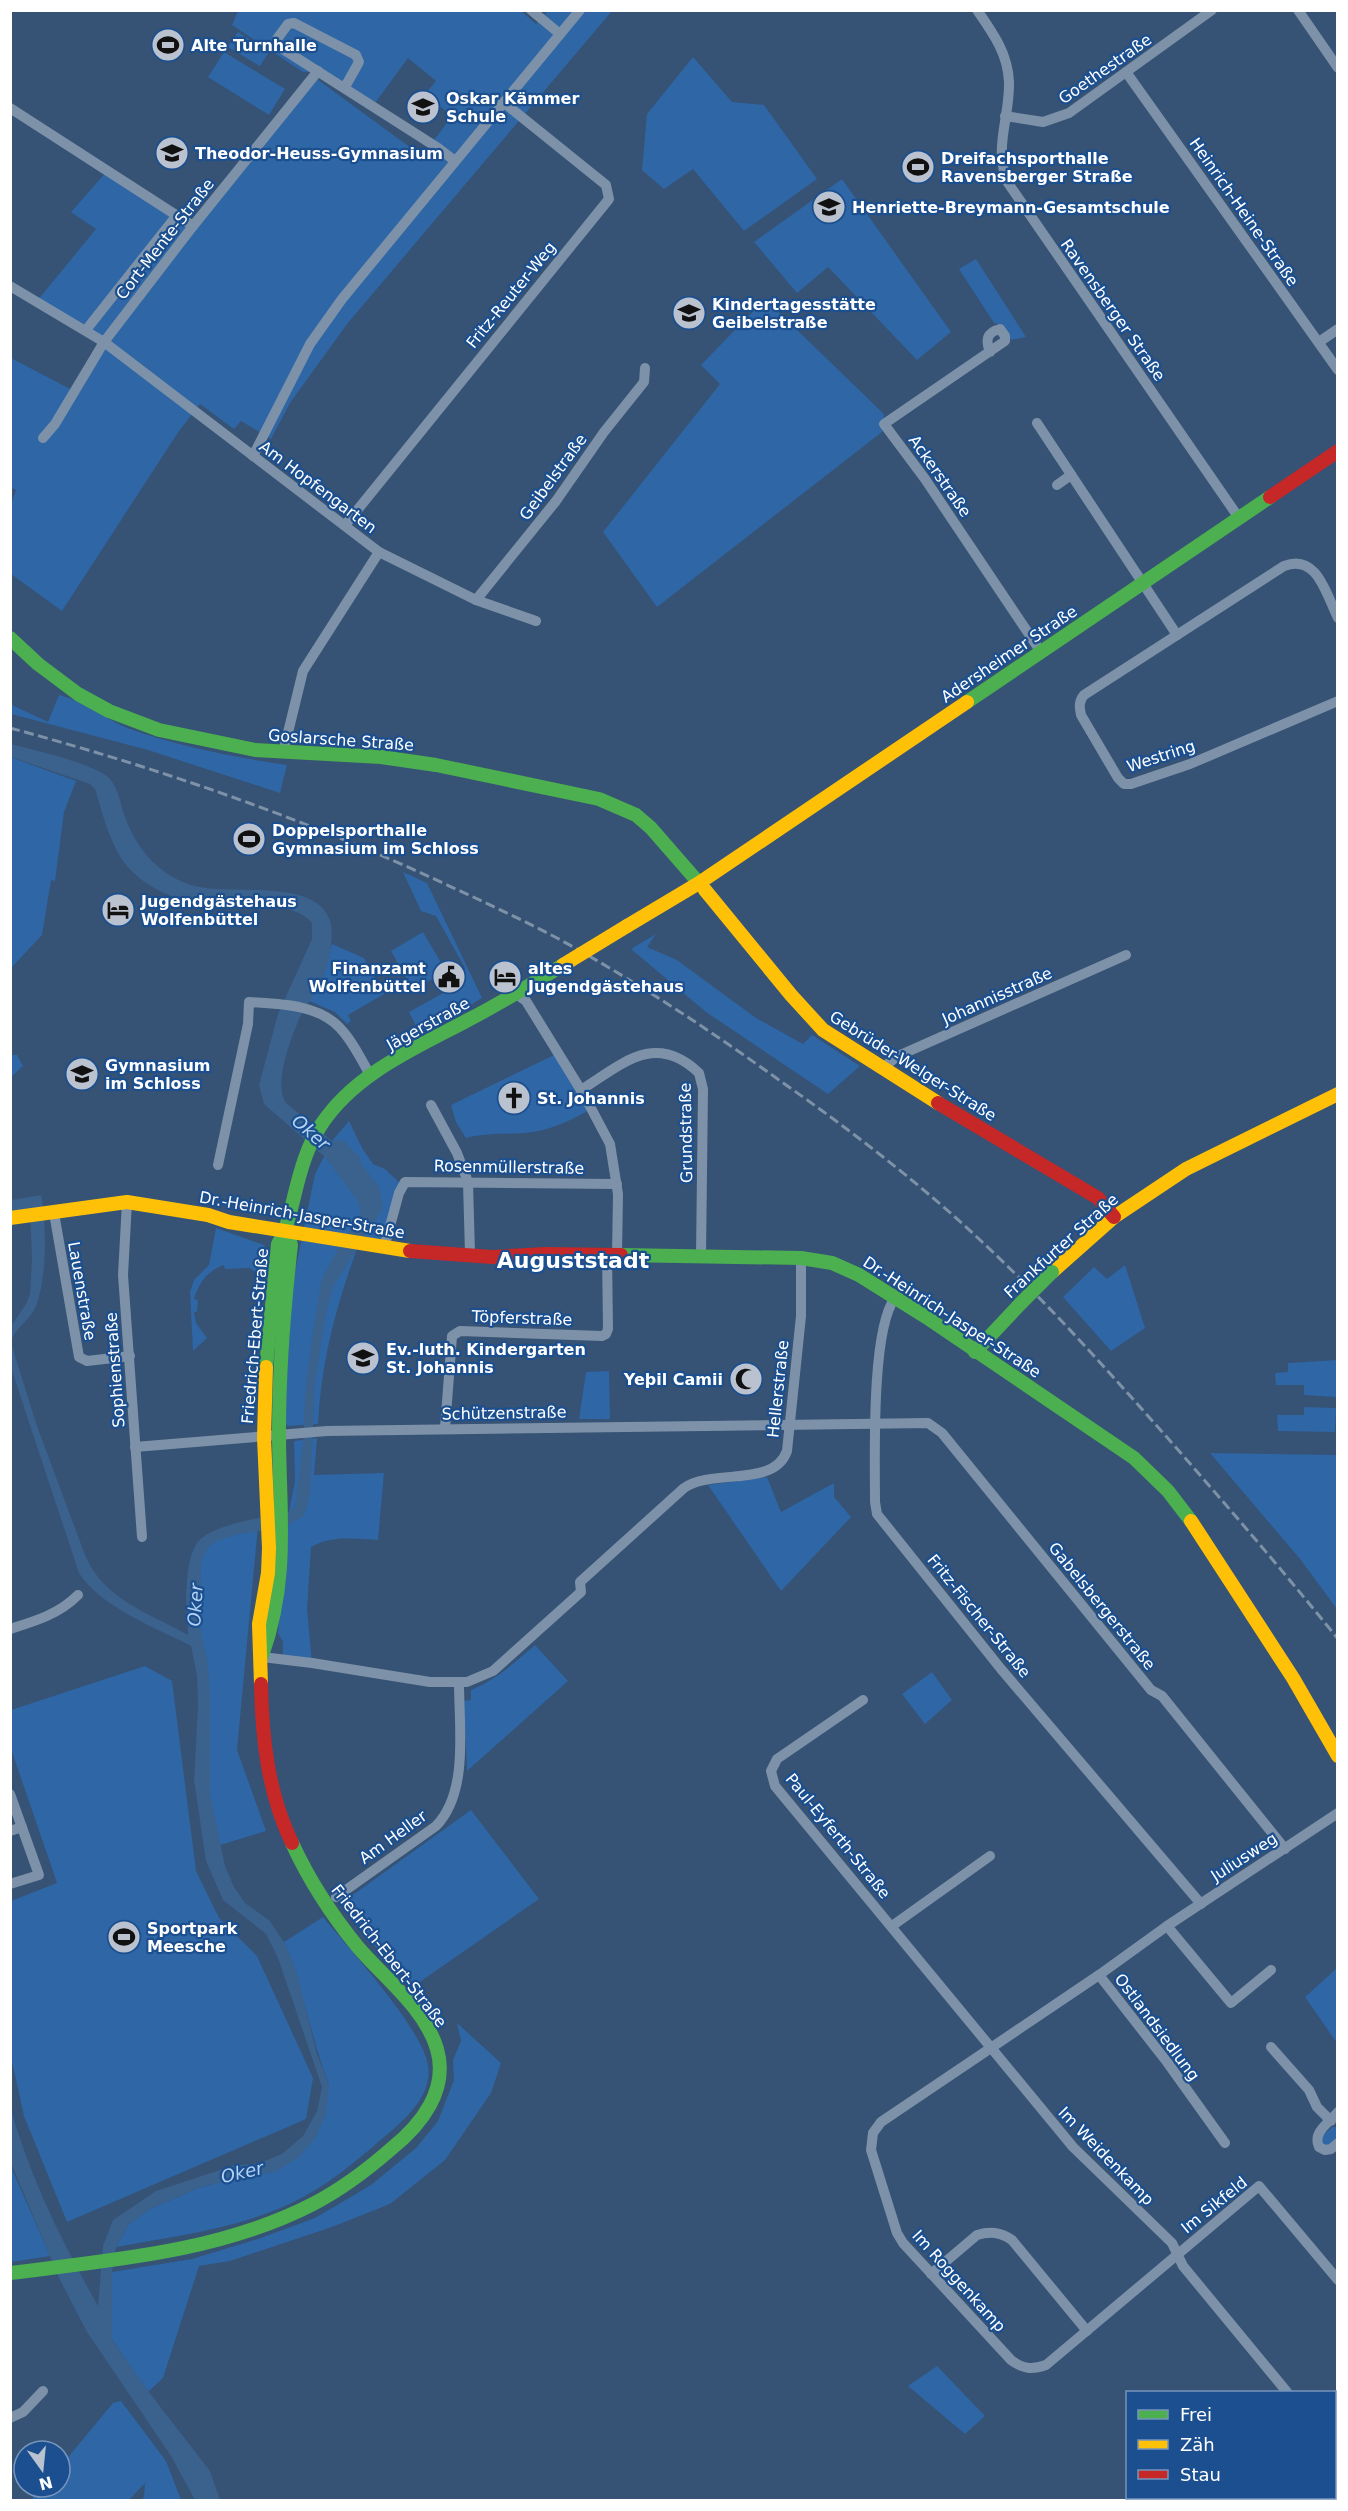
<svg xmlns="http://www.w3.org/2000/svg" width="1348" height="2511" font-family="'DejaVu Sans',sans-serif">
	<rect width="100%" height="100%" fill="#365274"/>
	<g fill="#2f66a5">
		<path d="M520,10L536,24L548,11H612L347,324L290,403L271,439L241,421L234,429L200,404L179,431L62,611L11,574V504L16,490L10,487L11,358L74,391L105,346L37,301L96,229L71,212L108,170L193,226L314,77L422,156L452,116L425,94L436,81L408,58L373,106L319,71L303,72L232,25L238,11Z"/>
		<path d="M238,32L269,52L260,66L228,47Z"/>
		<path d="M224,52L285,89L269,115L208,77Z"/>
		<path d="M693,57L732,102L764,105L817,179L744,231L693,169L664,189L642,170L647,114Z"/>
		<path d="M842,179L951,332L917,360L828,267L797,293L754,242Z"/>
		<path d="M976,259L1026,337L1011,340L1002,325L994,323L959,269Z"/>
		<path d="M765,299L884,414L882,432L657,607L603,532L720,384L701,365Z"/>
		<path d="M59,695C84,701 106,720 130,729C181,747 234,757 287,765L280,793L148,750L11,714L10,704L48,722Z"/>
		<path d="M10,757L76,781L64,812L55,881L51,880L42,935L11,968Z"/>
		<path d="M403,872L427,883L482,998L435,1027L416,1026L409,1012L461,983L465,968L436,916L421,911Z"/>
		<path d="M423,932L446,971L413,990L391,951Z"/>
		<path d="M656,934L647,947L677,960L756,1018L803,1044L812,1035L860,1066L828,1094L706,1012L631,949Z"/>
		<path d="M332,944L364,958L384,994L348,1015L351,1021L347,1024L335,1012L309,1001L321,981Z"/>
		<path d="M556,1054L591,1109C573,1119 554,1129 533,1132C511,1135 489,1132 466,1138L456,1122L451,1105Z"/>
		<path d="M11,1055H17L23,1066L11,1077Z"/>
		<path d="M349,1121L362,1148L373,1164L385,1169L402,1185L386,1242L357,1249C336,1306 321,1363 318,1424L287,1426L284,1418L293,1281L315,1174L332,1141Z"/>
		<path d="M216,1228L264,1245C272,1256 269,1266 267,1279L249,1268L225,1269L224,1265C207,1271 199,1283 194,1299L198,1300L197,1312H194L196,1323L207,1338L193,1351L190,1292L194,1280L209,1265Z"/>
		<path d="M1125,1265L1145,1328L1111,1351L1063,1297L1094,1267L1107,1279Z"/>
		<path d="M1337,1360L1336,1397L1304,1395V1385H1276L1275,1373L1288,1372V1363Z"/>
		<path d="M609,1371L610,1419H579L586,1372Z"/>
		<path d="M1304,1407L1336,1408L1335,1432L1278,1431L1277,1415H1304Z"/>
		<path d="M317,1438L314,1475L384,1473L378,1540C355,1539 332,1535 311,1547L307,1609L312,1663L283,1659V1642L278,1633L289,1512L295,1481L294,1441Z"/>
		<path d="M1210,1453L1337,1455V1609L1300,1559Z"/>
		<path d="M767,1477L781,1512L834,1483V1497L851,1517L781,1591L708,1485Z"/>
		<path d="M258,1526L237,1750L266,1831L204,1850L201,1675L194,1645L201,1548L216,1535Z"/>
		<path d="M535,1645L568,1681L467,1771L464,1701L471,1700V1690C497,1679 514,1663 535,1645Z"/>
		<path d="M145,1666L172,1681L196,1871L219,1918L257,1956L313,2078L306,2119L67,2222L24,2116L11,2057V1901L57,1883L11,1749V1710Z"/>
		<path d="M932,1672L952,1700L925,1724L902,1694Z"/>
		<path d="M471,1810L539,1899L414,1986L373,1944L343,1902Z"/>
		<path d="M323,1917C349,1949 422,2028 428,2065C433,2093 408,2117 389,2133C362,2156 336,2179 305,2196C247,2228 180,2235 116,2247L129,2224L150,2209L198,2188L244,2176L259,2175L299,2157L329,2085C311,2038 303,1988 284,1942Z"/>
		<path d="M1337,1968V2043L1305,1997Z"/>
		<path d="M457,2023L501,2063L491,2093L445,2160L390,2204L332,2227L230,2261L199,2266L163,2378L148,2392L112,2339V2272L192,2259L258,2239L315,2218L371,2185L416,2148L438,2121L454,2080L453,2060L461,2041Z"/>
		<path d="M1332,2127H1337V2139L1329,2146L1323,2145L1321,2137Z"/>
		<path d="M10,2163L15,2176L50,2256L11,2262Z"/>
		<path d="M937,2366L985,2416L965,2434L908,2386Z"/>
		<path d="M121,2401L166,2461L181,2500H141L144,2497L145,2483L129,2500H31L43,2487H60V2467L113,2403Z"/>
	</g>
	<path fill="#3b618d" d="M11,744C33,750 93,763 109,778C117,786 120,800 123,811C134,845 155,873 191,885C227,897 319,875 331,924C334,940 328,967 321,982C315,994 306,1005 300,1017C291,1038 273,1084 286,1103L332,1141L343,1140L359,1157L361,1164L379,1187L383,1208L334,1285L326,1312L315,1384L310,1494L304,1516L282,1528L238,1534L217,1541L209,1546L201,1562L200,1627L207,1659L210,1692V1794L225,1866L234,1887L245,1903L269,1920L284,1942L296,1970L317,2054L329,2085L326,2114L316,2137L299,2157L275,2172L244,2176L198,2188L150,2209L129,2224L116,2247L112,2272V2339L145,2387L210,2471L220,2500H195L171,2456L87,2332L59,2278L11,2163L10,2107C30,2177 62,2242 98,2306L103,2246L113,2220L156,2191L235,2165L257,2164L282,2154L303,2136L317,2111L322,2087L278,1958L266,1934L223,1900L206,1861L194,1780L198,1706L197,1676L191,1646C156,1628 99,1606 79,1573L11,1368V1326L26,1304L30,1294L32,1259L30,1209L11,1211V1200L41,1195C47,1224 47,1278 36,1306C30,1321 14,1328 11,1343L37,1426L85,1555C104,1600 149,1613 188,1635C188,1623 186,1610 186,1598C187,1580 187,1558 197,1543C210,1524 267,1517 289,1512L295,1506L303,1443L305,1395L312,1337L322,1278L339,1247L357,1221L361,1212L357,1200L326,1158L264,1104L259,1085L278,1014L312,939V923C295,905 276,908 252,908C206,908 149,900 121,858C108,837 102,812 95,789L90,784L11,757Z"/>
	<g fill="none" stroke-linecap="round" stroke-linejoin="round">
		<g stroke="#7d92a8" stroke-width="10">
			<path d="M531,10L560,34"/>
			<path d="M977,10C993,33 1008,54 1009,82C1010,118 993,148 1008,183L1239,518"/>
			<path d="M1298,10L1338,68"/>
			<path d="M1126,72L1338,370"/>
			<path d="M345,87L359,62L356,55L294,23L288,24L277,39L278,46L438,148L455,161"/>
			<path d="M10,108L193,226"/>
			<path d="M1005,116L1043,122L1069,113L1212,10"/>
			<path d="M10,286L104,342L379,552L476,600L536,621"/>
			<path d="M86,330L177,215"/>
			<path d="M1319,342L1338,329"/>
			<path d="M990,352C985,340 987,332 1000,329L1005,336V341L884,424L925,479L1041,652"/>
			<path d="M1037,423L1177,635"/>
			<path d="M43,438L55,424L104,342L193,226L318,71"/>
			<path d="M253,456L310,344L342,299L580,10"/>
			<path d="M1057,485L1071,475"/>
			<path d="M346,524L609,199L606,185L503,102"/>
			<path d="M476,600L556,501L604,432L644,382L645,368"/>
			<path d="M1338,618C1326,594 1317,553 1284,566L1084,695C1079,701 1079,706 1081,715L1118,778L1124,784H1131L1190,764L1338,701"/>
			<path d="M283,753L303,671L379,552"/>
			<path d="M516,994L526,1001L584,1095L610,1144L618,1194L617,1255"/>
			<path d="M882,1068L898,1056L1126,955"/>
			<path d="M581,1090C622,1064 655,1031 699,1073L703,1089L701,1256"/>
			<path d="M431,1105L457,1153L468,1182L470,1254"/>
			<path d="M218,1165L248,1024L249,1002C279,1004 317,1004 339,1027C352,1040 361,1059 370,1075"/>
			<path d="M127,1202L123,1275L142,1537"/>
			<path d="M54,1213L79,1357L87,1361L130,1356"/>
			<path d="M384,1248L399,1193L405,1182L617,1184"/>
			<path d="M895,1298C871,1329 875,1459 875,1502L877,1514L1001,1669L1201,1904"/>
			<path d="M445,1428L452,1336L460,1331L602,1336L606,1334L608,1329L607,1254"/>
			<path d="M135,1447L327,1431L928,1423L942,1433L1151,1690L1162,1696L1285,1849"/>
			<path d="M10,1629C36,1621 59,1614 78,1595"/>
			<path d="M262,1657L312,1663L430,1682H467L493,1671L581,1592L580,1582L684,1488C713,1468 774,1488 787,1451L801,1316V1258"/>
			<path d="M863,1700L777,1759L771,1771L775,1786L1073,2147L1172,2243L1183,2266L1287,2392"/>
			<path d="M10,1794L39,1875L10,1884"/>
			<path d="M1338,1813L1167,1926L1099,1975L881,2122L873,2133L871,2150L897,2233L903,2243L1011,2360C1023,2369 1032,2370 1046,2365L1259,2186L1338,2280"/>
			<path d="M10,1831L22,1827"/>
			<path d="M336,1897L436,1826C469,1792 459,1727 459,1683"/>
			<path d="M892,1926L990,1856"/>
			<path d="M1167,1926L1231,2003L1271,1970"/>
			<path d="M1099,1975L1167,2062L1225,2143"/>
			<path d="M1271,2047L1309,2090L1317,2107L1331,2121"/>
			<path d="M1338,2112C1329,2123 1312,2132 1319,2147L1325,2150L1331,2149L1338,2143"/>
			<path d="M931,2274L977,2235C990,2231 1000,2232 1012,2240L1087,2331"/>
			<path d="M10,2418L23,2412L43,2391"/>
			<path d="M1334,2446L1338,2449"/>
			<path d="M1218,2498L1221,2500"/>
			<path d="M1169,2500L1173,2498"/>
		</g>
		<g stroke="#4caf50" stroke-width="14">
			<path d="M10,638L38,664L78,694L109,711L159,730L255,750L381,757L436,765L599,799L636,815L651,828L705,890"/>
			<path d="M967,702L1270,497"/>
			<path d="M621,1255L801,1258L832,1263L859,1275L926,1317L1134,1458L1168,1491L1191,1521"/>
			<path d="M975,1352L1021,1303"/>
			<path d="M266,1367L278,1244C287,1229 290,1213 294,1197C300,1172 307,1146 321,1125C355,1073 416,1048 468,1020C501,1003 532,984 563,965"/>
			<path d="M262,1656C290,1577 279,1512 279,1431C279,1369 284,1307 291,1245L287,1232"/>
			<path d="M10,2273C112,2260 220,2252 313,2204C342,2189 367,2170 391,2149C421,2125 449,2090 437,2049C425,2008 383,1977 357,1946C331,1914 309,1880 292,1843"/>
		</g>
		<g stroke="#ffc107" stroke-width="14">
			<path d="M705,890L791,995L823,1030L938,1103"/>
			<path d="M627,926L699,883L967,702"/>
			<path d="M10,1218L127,1202L208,1215L229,1222L410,1251"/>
			<path d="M1052,1272L1114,1217L1186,1169L1338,1094"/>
			<path d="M1191,1521L1293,1678L1338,1756"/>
			<path d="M261,1684L259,1624L268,1573L269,1548L264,1438L266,1367"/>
		</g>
		<g stroke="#c62828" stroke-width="14">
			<path d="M1270,497L1338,451"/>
			<path d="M938,1103L1098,1198L1114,1217"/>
			<path d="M410,1251L492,1257L545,1254L621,1255"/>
			<path d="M261,1684C262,1739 268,1793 292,1843"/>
		</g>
		<path stroke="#7e92a7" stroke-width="3" stroke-dasharray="10 4.5" stroke-linecap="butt" d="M10,728C155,767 294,815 430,877C473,897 515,916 557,938C634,980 708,1029 779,1080C849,1129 917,1181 979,1239C1048,1303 1110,1373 1172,1443C1229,1508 1284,1572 1338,1639"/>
		<path stroke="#4caf50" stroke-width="14" d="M1021,1303L1052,1272"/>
		<path stroke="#ffc107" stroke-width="14" d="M563,965L627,926"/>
	</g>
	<defs>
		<symbol id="stadium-disc" viewBox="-11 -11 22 22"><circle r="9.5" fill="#b9c2ce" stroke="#1b4f8f"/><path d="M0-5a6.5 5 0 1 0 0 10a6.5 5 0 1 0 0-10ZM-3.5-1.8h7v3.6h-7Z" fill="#111"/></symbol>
		<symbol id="school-disc" viewBox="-11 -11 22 22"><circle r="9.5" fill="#b9c2ce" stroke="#1b4f8f"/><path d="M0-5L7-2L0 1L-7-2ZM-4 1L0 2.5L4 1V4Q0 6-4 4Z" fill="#111"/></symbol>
		<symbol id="hotel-disc" viewBox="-11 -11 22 22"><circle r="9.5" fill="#b9c2ce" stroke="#1b4f8f"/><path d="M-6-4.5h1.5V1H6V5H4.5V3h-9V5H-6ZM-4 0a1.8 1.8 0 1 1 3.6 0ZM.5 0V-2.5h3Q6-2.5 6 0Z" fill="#111"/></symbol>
		<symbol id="civic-disc" viewBox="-11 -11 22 22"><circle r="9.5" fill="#b9c2ce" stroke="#1b4f8f"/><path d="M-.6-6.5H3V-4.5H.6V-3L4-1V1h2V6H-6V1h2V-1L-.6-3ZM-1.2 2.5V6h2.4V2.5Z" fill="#111"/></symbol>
		<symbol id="church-disc" viewBox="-11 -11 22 22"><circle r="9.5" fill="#b9c2ce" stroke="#1b4f8f"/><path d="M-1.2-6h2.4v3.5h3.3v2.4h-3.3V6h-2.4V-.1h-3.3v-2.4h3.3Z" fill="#111"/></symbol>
		<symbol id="mosque-disc" viewBox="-11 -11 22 22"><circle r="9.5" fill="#b9c2ce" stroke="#1b4f8f"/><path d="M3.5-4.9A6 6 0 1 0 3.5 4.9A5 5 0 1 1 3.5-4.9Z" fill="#111"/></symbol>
	</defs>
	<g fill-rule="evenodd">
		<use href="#stadium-disc" x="149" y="26" width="38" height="38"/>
		<use href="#school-disc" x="404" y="88" width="38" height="38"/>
		<use href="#school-disc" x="153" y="134" width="38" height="38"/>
		<use href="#stadium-disc" x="899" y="148" width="38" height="38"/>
		<use href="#school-disc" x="810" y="188" width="38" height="38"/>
		<use href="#school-disc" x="670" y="294" width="38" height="38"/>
		<use href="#stadium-disc" x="230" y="820" width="38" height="38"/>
		<use href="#hotel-disc" x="99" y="891" width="38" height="38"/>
		<use href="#civic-disc" x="430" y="958" width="38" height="38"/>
		<use href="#hotel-disc" x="486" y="958" width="38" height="38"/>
		<use href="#school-disc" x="63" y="1055" width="38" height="38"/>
		<use href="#church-disc" x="495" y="1079" width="38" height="38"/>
		<use href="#school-disc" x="344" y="1339" width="38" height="38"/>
		<use href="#mosque-disc" x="727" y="1360" width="38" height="38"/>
		<use href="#stadium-disc" x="105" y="1918" width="38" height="38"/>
	</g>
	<g text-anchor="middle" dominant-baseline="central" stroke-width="4.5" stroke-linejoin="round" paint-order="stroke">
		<g font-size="16" font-weight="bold" fill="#fff" stroke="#1b4f8f" text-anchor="start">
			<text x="191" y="45">Alte Turnhalle</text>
			<text x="446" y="98">Oskar Kämmer<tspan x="446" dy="18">Schule</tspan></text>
			<text x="195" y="153">Theodor-Heuss-Gymnasium</text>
			<text x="941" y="158">Dreifachsporthalle<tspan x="941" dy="18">Ravensberger Straße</tspan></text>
			<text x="852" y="207">Henriette-Breymann-Gesamtschule</text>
			<text x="712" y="304">Kindertagesstätte<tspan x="712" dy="18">Geibelstraße</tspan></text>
			<text x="272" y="830">Doppelsporthalle<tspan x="272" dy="18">Gymnasium im Schloss</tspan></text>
			<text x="141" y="901">Jugendgästehaus<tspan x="141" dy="18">Wolfenbüttel</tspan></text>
			<text x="426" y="968" text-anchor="end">Finanzamt<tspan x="426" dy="18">Wolfenbüttel</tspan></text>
			<text x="528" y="968">altes<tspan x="528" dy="18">Jugendgästehaus</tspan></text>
			<text x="105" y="1065">Gymnasium<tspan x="105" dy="18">im Schloss</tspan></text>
			<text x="537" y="1098">St. Johannis</text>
			<text x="386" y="1349">Ev.-luth. Kindergarten<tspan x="386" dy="18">St. Johannis</tspan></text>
			<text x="723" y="1379" text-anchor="end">Yeþil Camii</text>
			<text x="147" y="1928">Sportpark<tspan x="147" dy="18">Meesche</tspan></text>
		</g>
		<g font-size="16" fill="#fff" stroke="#1b4f8f">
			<text transform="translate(1105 69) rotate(-35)">Goethestraße</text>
			<text transform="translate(1244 212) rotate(55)">Heinrich-Heine-Straße</text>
			<text transform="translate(165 239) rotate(-52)">Cort-Mente-Straße</text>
			<text transform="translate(511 295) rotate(-51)">Fritz-Reuter-Weg</text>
			<text transform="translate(1113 310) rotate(55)">Ravensberger Straße</text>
			<text transform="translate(940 476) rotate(55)">Ackerstraße</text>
			<text transform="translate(553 477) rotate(-54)">Geibelstraße</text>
			<text transform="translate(318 487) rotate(37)">Am Hopfengarten</text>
			<text transform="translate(1009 654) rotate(-34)">Adersheimer Straße</text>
			<text transform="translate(341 740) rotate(4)">Goslarsche Straße</text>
			<text transform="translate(1161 756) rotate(-18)">Westring</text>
			<text transform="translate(997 996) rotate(-24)">Johannisstraße</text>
			<text transform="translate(428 1024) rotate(-29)">Jägerstraße</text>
			<text transform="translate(913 1066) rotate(32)">Gebrüder-Welger-Straße</text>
			<text transform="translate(686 1133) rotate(-91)">Grundstraße</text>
			<text transform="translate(509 1167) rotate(1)">Rosenmüllerstraße</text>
			<text transform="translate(302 1215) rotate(10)">Dr.-Heinrich-Jasper-Straße</text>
			<text transform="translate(1061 1246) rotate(-42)">Frankfurter Straße</text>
			<text transform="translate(82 1291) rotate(80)">Lauenstraße</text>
			<text transform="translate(952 1317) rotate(33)">Dr.-Heinrich-Jasper-Straße</text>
			<text transform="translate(522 1318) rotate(2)">Töpferstraße</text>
			<text transform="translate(255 1336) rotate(-85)">Friedrich-Ebert-Straße</text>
			<text transform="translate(115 1370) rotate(-94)">Sophienstraße</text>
			<text transform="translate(778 1389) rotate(-84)">Hellerstraße</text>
			<text transform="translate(504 1413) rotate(-1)">Schützenstraße</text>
			<text transform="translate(1102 1606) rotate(51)">Gabelsbergerstraße</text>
			<text transform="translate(979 1616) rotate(51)">Fritz-Fischer-Straße</text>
			<text transform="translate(838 1836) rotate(51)">Paul-Eyferth-Straße</text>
			<text transform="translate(393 1837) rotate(-36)">Am Heller</text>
			<text transform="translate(1244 1857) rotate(-33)">Juliusweg</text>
			<text transform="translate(389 1956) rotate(52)">Friedrich-Ebert-Straße</text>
			<text transform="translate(1157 2027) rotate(53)">Ostlandsiedlung</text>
			<text transform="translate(1106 2156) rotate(46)">Im Weidenkamp</text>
			<text transform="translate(1214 2205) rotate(-39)">Im Sikfeld</text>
			<text transform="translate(959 2281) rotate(48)">Im Roggenkamp</text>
		</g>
		<g font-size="18" font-style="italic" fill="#b5d3f5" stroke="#1b4f8f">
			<text transform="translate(311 1132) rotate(41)">Oker</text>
			<text transform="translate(195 1605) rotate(-87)">Oker</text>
			<text transform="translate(242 2172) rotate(-13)">Oker</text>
		</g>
		<g font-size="22" font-weight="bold" fill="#fff" stroke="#1b4f8f">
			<text x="573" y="1260">Auguststadt</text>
		</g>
	</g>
	<rect width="1348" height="2511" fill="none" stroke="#ffffff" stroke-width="24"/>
	<rect x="1126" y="2391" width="210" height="108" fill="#1b4f8f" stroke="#7695bc" stroke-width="1.5"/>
	<rect x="1138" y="2410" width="30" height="9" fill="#4caf50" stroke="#7695bc" stroke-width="1.5"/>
	<text x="1180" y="2421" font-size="18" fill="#ffffff">Frei</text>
	<rect x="1138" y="2440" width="30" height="9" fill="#ffc107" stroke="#7695bc" stroke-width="1.5"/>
	<text x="1180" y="2451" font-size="18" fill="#ffffff">Zäh</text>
	<rect x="1138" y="2470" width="30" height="9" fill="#c62828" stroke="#7695bc" stroke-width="1.5"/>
	<text x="1180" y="2481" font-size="18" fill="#ffffff">Stau</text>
	<g transform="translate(42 2469) rotate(165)"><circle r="28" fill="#1b4f8f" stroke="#7695bc" stroke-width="1.5"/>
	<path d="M0-4.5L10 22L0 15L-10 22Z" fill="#b9c2ce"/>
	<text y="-9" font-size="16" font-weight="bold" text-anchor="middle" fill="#ffffff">N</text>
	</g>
</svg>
